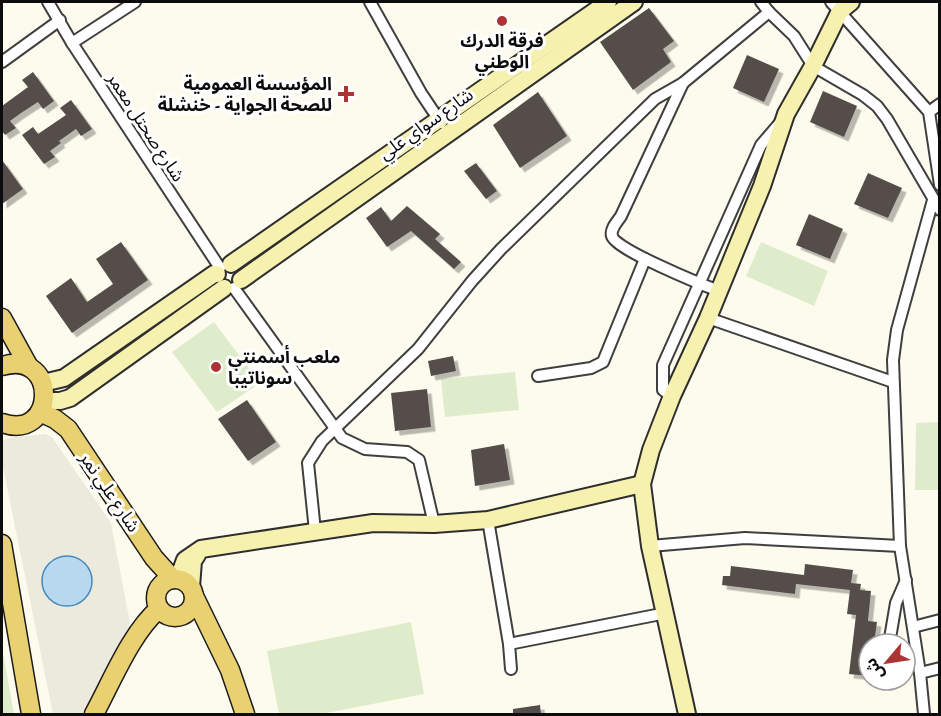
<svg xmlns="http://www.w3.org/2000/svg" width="941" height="716" font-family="'Crimson Pro','Noto Sans Arabic',serif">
	<defs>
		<filter id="shadow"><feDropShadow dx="4.5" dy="4.5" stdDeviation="0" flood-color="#0004"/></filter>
	</defs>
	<rect width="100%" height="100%" fill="#fdfbed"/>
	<g fill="#dfeccb">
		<path d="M761,242L828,271L814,306L746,276Z"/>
		<path d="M214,322L260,383L217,412L172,352Z"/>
		<path d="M515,372L519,410L445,417L441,379Z"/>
		<path d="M939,422V490H915L916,423Z"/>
		<path d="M411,622L424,694L321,714H279L267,651Z"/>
		<path d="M2,647L14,714H2Z"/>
	</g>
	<path fill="#ece9dd" d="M45,434L52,437L111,523L130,623L89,714H53L2,462V441L9,438Z"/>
	<circle fill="#b7d8ef" stroke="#4689be" stroke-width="1.5" cx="67" cy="581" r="25"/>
	<g fill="#544e4a" filter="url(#shadow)">
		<path d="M649,8L674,41L663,49L671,62L633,90L600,42Z"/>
		<path d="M747,55L779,69L764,102L733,88Z"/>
		<path d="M33,72L54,101L43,109L38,102L21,113L10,121L16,128L5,135L2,131V106L28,87L22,80Z"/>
		<path d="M823,91L857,106L844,137L810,122Z"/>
		<path d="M538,92L567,136L520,168L493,125Z"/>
		<path d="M71,100L92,129L81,136L76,129L59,141L61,143L50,151L55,157L44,164L22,135L33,127L38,134L66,115L60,108Z"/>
		<path d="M2,160L23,189L2,204Z"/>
		<path d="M476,163L497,191L486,199L464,171Z"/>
		<path d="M868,173L902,188L888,218L854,204Z"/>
		<path d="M407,206L440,234L435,239L461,262L454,269L411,231L387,247L366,218L381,207L391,221Z"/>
		<path d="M809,214L843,229L830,259L796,245Z"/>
		<path d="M121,242L148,280L72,333L46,296L71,278L87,302L113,284L96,259Z"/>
		<path d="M453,356L456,371L431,376L428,361Z"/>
		<path d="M427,389L431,427L395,431L391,393Z"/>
		<path d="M247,400L276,442L248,461L218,419Z"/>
		<path d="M504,444L510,480L475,486L471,450Z"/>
		<path d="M805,564L853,570L851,583L861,584L860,590L871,591L868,621L877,622L874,644H869V676L849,674L856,615L847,614L850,590L796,584L795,594L722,585L723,576H730L731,566L804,575Z"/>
		<path d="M540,705L541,714H513V709Z"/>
	</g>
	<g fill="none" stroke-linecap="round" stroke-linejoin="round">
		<defs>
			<g id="minor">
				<path d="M48,2L72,43L220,268"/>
				<path d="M370,2L421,93L441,123"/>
				<path d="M761,2L769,12L794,36L813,66L863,95L877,106L887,119L940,210"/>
				<path d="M831,2L929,112L940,185"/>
				<path d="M72,43L135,2"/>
				<path d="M2,62L60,20"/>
				<path d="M683,83L621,216C617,222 610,229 612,236C614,249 703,285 719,291"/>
				<path d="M929,112L940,104"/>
				<path d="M234,288L342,438L365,449L407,452L419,460L434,524"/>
				<path d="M708,318L893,382"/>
				<path d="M538,376L591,368L603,362L645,259"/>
				<path d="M672,396L663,390V365L761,145L779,124"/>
				<path d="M488,520L509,644L511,669"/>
				<path d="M315,531L308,463L322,441L418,349L472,281L501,249L655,99L683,83L769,12"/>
				<path d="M650,546L745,538L900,546"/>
				<path d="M913,627L940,620"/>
				<path d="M509,644L666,613"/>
				<path d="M889,644L896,603L906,580"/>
				<path d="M920,673L940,668"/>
				<path d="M924,714L920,673L900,546L893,360L897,330L933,200"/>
			</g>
			<g id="secondary">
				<path d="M231,264L608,2"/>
				<path d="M241,280L634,2"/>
				<path d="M43,383L64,378L214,274H217"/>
				<path d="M44,401H60L70,398L224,288"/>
				<path d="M178,579L185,560L201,549L373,523L434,524L488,520L642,484"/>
				<path d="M191,587L193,561L197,555"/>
				<path d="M687,714L650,546L642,484L651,450L672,396L708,318L762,186L786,114L813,66L840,11L851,2"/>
			</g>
			<g id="primary">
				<path d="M2,318L29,367"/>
				<path d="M2,366C59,349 57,442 2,423"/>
				<path d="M40,412L55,419L68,429L154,558L173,579"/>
				<path d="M2,544L31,714"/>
				<circle cx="175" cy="598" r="19"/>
				<path d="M194,596L230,670L245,714"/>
				<path d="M94,714C111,683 132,631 159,609"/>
			</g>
		</defs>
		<use href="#minor" stroke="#3f3f3f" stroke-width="14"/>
		<use href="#secondary" stroke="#2e2e2e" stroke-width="20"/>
		<use href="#primary" stroke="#1d1d1d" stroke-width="21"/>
		<use href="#minor" stroke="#fff" stroke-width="10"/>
		<use href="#secondary" stroke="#f6f1af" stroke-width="16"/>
		<use href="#primary" stroke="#e9d171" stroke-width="18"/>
	</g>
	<g fill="#ad3434" stroke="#fff" stroke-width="2">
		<circle cx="502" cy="21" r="6"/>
		<path d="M343 85h6v6h6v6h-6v6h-6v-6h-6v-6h6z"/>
		<circle cx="216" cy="367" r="6"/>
	</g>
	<g text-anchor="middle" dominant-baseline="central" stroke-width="6" stroke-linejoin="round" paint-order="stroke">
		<g font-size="18" font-weight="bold" fill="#0c0c0c" stroke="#fff">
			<text x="502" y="41">فرقة الدرك<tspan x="502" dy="21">الوطني</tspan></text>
			<text x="332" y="84" text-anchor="end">المؤسسة العمومية<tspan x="332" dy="21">للصحة الجواية - خنشلة</tspan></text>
			<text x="228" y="357" text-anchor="start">ملعب أسمنتي<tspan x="228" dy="21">سوناتيبا</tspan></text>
		</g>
		<g font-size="18" fill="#0c0c0c" stroke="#fff">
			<text transform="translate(426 124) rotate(-35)">شارع سواي علي</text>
			<text transform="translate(146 127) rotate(57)">شارع صحتل معمر</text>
			<text transform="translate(110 492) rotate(56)">شارع علي نمر</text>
		</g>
	</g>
	<rect width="941" height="716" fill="none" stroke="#0c0c0c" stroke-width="6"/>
	<g transform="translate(887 662) rotate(241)"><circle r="28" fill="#ffffff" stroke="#9e9e9e" stroke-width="1.5"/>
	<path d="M0-4.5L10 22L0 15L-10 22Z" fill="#ad3434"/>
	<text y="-9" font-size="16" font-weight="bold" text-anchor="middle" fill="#0c0c0c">ش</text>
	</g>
</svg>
